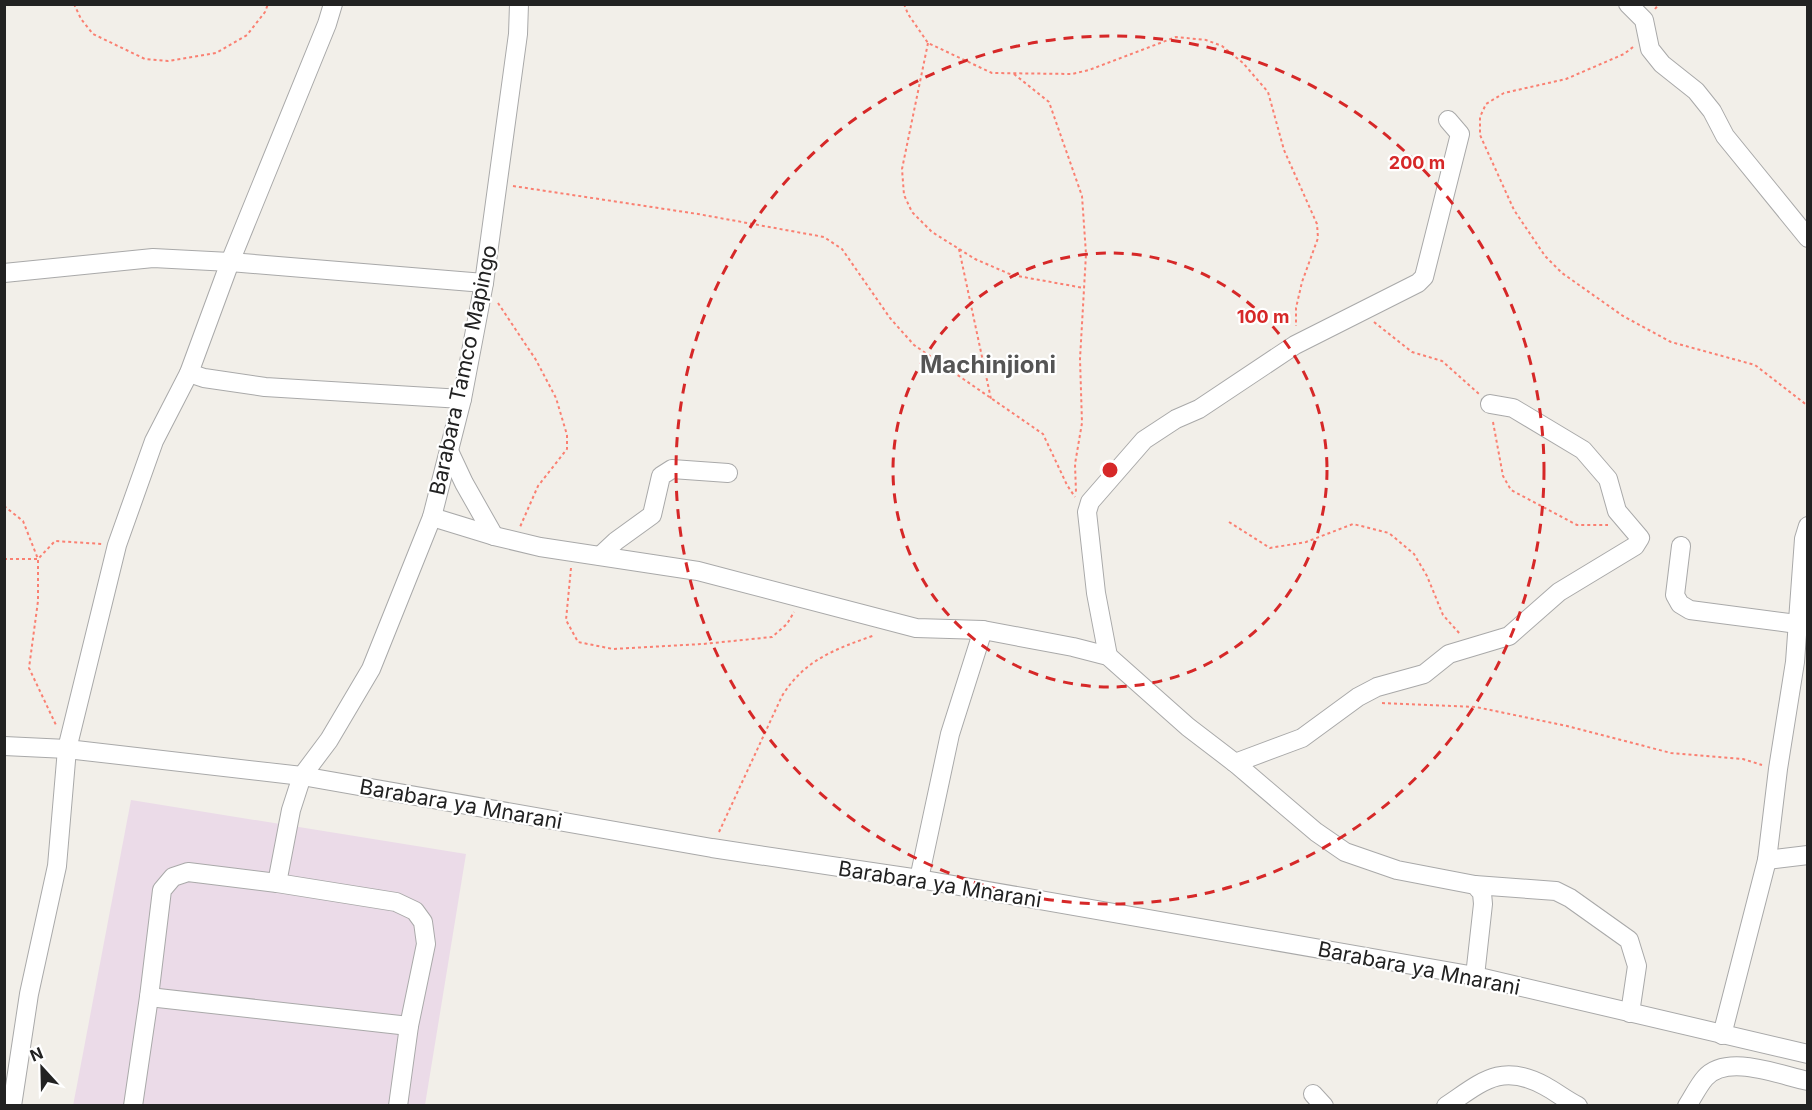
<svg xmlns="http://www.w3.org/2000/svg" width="1812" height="1110" font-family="Inter,sans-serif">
	<rect width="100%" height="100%" fill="#f2efe9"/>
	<path fill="#ebdbe8" d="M131,800L466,854L425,1105L73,1106Z"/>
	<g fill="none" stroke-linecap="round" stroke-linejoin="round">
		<defs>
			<g id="minor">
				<path d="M1628,4L1644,20L1650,49L1662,64L1696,91L1712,111L1725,136L1808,238"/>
				<path d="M4,273L153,258L230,262L484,283"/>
				<path d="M189,373L204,378L265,387L462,399"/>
				<path d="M449,451L464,483L494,536"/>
				<path d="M432,517L494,536L540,547L698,571L916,628L983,630L1073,647L1108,656L1188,727L1235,763L1316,832L1345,852L1397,870L1475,885L1482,893L1483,904L1475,976"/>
				<path d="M1681,546L1675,595L1680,604L1690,610L1797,624"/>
				<path d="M600,556L616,541L652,515L661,476L672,469L728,473"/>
				<path d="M1108,656L1096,593L1087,512L1090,502L1144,440L1176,419L1199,409L1295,345L1418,283L1424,277L1460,134L1448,120"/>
				<path d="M4,746L67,749L302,776L712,848L919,879L1475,976L1808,1054"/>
				<path d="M1235,763L1302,738L1358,697L1377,687L1424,674L1449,654L1509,636L1559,592L1635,546L1640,538L1617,511L1608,479L1583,450L1513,408L1490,404"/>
				<path d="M1767,860L1808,855"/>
				<path d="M919,879L950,734L983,630"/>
				<path d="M277,883L291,810L302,776L329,740L371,669L432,517L462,399L484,283L518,34L519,4"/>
				<path d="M1475,885L1556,891L1570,898L1629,940L1637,966L1630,1013"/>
				<path d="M149,997L409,1026"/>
				<path d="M1722,1035L1767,860L1778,769L1795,662L1804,539L1808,526"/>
				<path d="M1313,1094L1324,1106"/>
				<path d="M12,1106L29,994L57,866L67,749L117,545L154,441L189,373L230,262L327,24L333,4"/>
				<path d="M133,1106L149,997L162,890L173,877L188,872L277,883L396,902L415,911L423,922L426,944L409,1026L398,1106"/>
				<path d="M1446,1106C1482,1082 1501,1062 1545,1086C1556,1092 1566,1100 1578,1106"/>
				<path d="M1687,1106C1693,1097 1698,1086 1705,1078C1727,1053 1779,1075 1808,1081"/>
			</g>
		</defs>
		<use href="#minor" stroke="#a9a9a9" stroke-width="20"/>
		<g stroke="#fa8072" stroke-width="2" stroke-dasharray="3 3" stroke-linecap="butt">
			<path d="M74,4L81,19L93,34L145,59L168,61L216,53L247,35L265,12L268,4"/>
			<path d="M904,4L908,14L928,43L992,73L1072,74L1089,70L1176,37L1206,40L1222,46L1243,63L1268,92L1284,150L1317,224L1318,238L1302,282L1296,308V326"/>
			<path d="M1655,9L1659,4"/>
			<path d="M928,43L902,169L904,195L912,212L932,232L975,259L1012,275L1084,288"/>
			<path d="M1633,47L1624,54L1566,79L1504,93L1486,104L1480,117V135L1514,210L1545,256L1562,273L1623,316L1671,342L1755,365L1808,406"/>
			<path d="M1014,74L1049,102L1082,196L1086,254L1080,359L1082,423L1075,464L1076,492"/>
			<path d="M513,186L698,214L824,237L842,249L890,318L914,345L1043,434L1067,485L1075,497"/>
			<path d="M959,249L991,399"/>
			<path d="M498,303L536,360L556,398L567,435V449L538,486L520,527"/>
			<path d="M1374,322L1412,352L1442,361L1479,394"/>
			<path d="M1493,422L1503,476L1511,490L1577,525H1608"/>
			<path d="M4,506L23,521L38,559V601L29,668L56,725"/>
			<path d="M1229,522L1270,548L1306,542L1353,524L1389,533L1414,554L1427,576L1443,615L1460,634"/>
			<path d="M4,559H38L55,541L102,544"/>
			<path d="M571,568L566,620L578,642L613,649L703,644L772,637L787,624L794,612"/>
			<path d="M1382,703L1476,707L1567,726L1671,753L1743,759L1762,765"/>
			<path d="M719,832L782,696C805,659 836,649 875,635"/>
		</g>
		<use href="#minor" stroke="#fff" stroke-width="18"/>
	</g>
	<g fill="none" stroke="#d62828" stroke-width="3" stroke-dasharray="10 8">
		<circle cx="1110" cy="470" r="217"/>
		<circle cx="1110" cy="470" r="434"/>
	</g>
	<g text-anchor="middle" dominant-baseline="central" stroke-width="4.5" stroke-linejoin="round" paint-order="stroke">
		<g font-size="21" fill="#222" stroke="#fff">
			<text transform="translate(463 370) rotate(-78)">Barabara Tamco Mapingo</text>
			<text transform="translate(461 804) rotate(10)">Barabara ya Mnarani</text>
			<text transform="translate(940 884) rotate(9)">Barabara ya Mnarani</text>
			<text transform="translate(1419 968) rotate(11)">Barabara ya Mnarani</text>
		</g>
		<g font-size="24" font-weight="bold" fill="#555" stroke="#fff">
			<text x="988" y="364">Machinjioni</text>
		</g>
	</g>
	<circle cx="1110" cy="470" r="9" fill="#d62828" stroke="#fff" stroke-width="3"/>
	<g font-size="18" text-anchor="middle" font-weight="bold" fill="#d62828" stroke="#fff" stroke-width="4.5" stroke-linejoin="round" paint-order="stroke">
		<text x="1417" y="169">200 m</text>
		<text x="1263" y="323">100 m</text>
	</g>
	<rect width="1812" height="1110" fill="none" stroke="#222222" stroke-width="12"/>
	<g transform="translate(42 1068) rotate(338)" stroke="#ffffff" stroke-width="4.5" paint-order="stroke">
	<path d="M0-4.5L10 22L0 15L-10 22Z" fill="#222222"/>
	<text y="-9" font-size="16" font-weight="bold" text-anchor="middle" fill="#222222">N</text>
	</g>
</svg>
